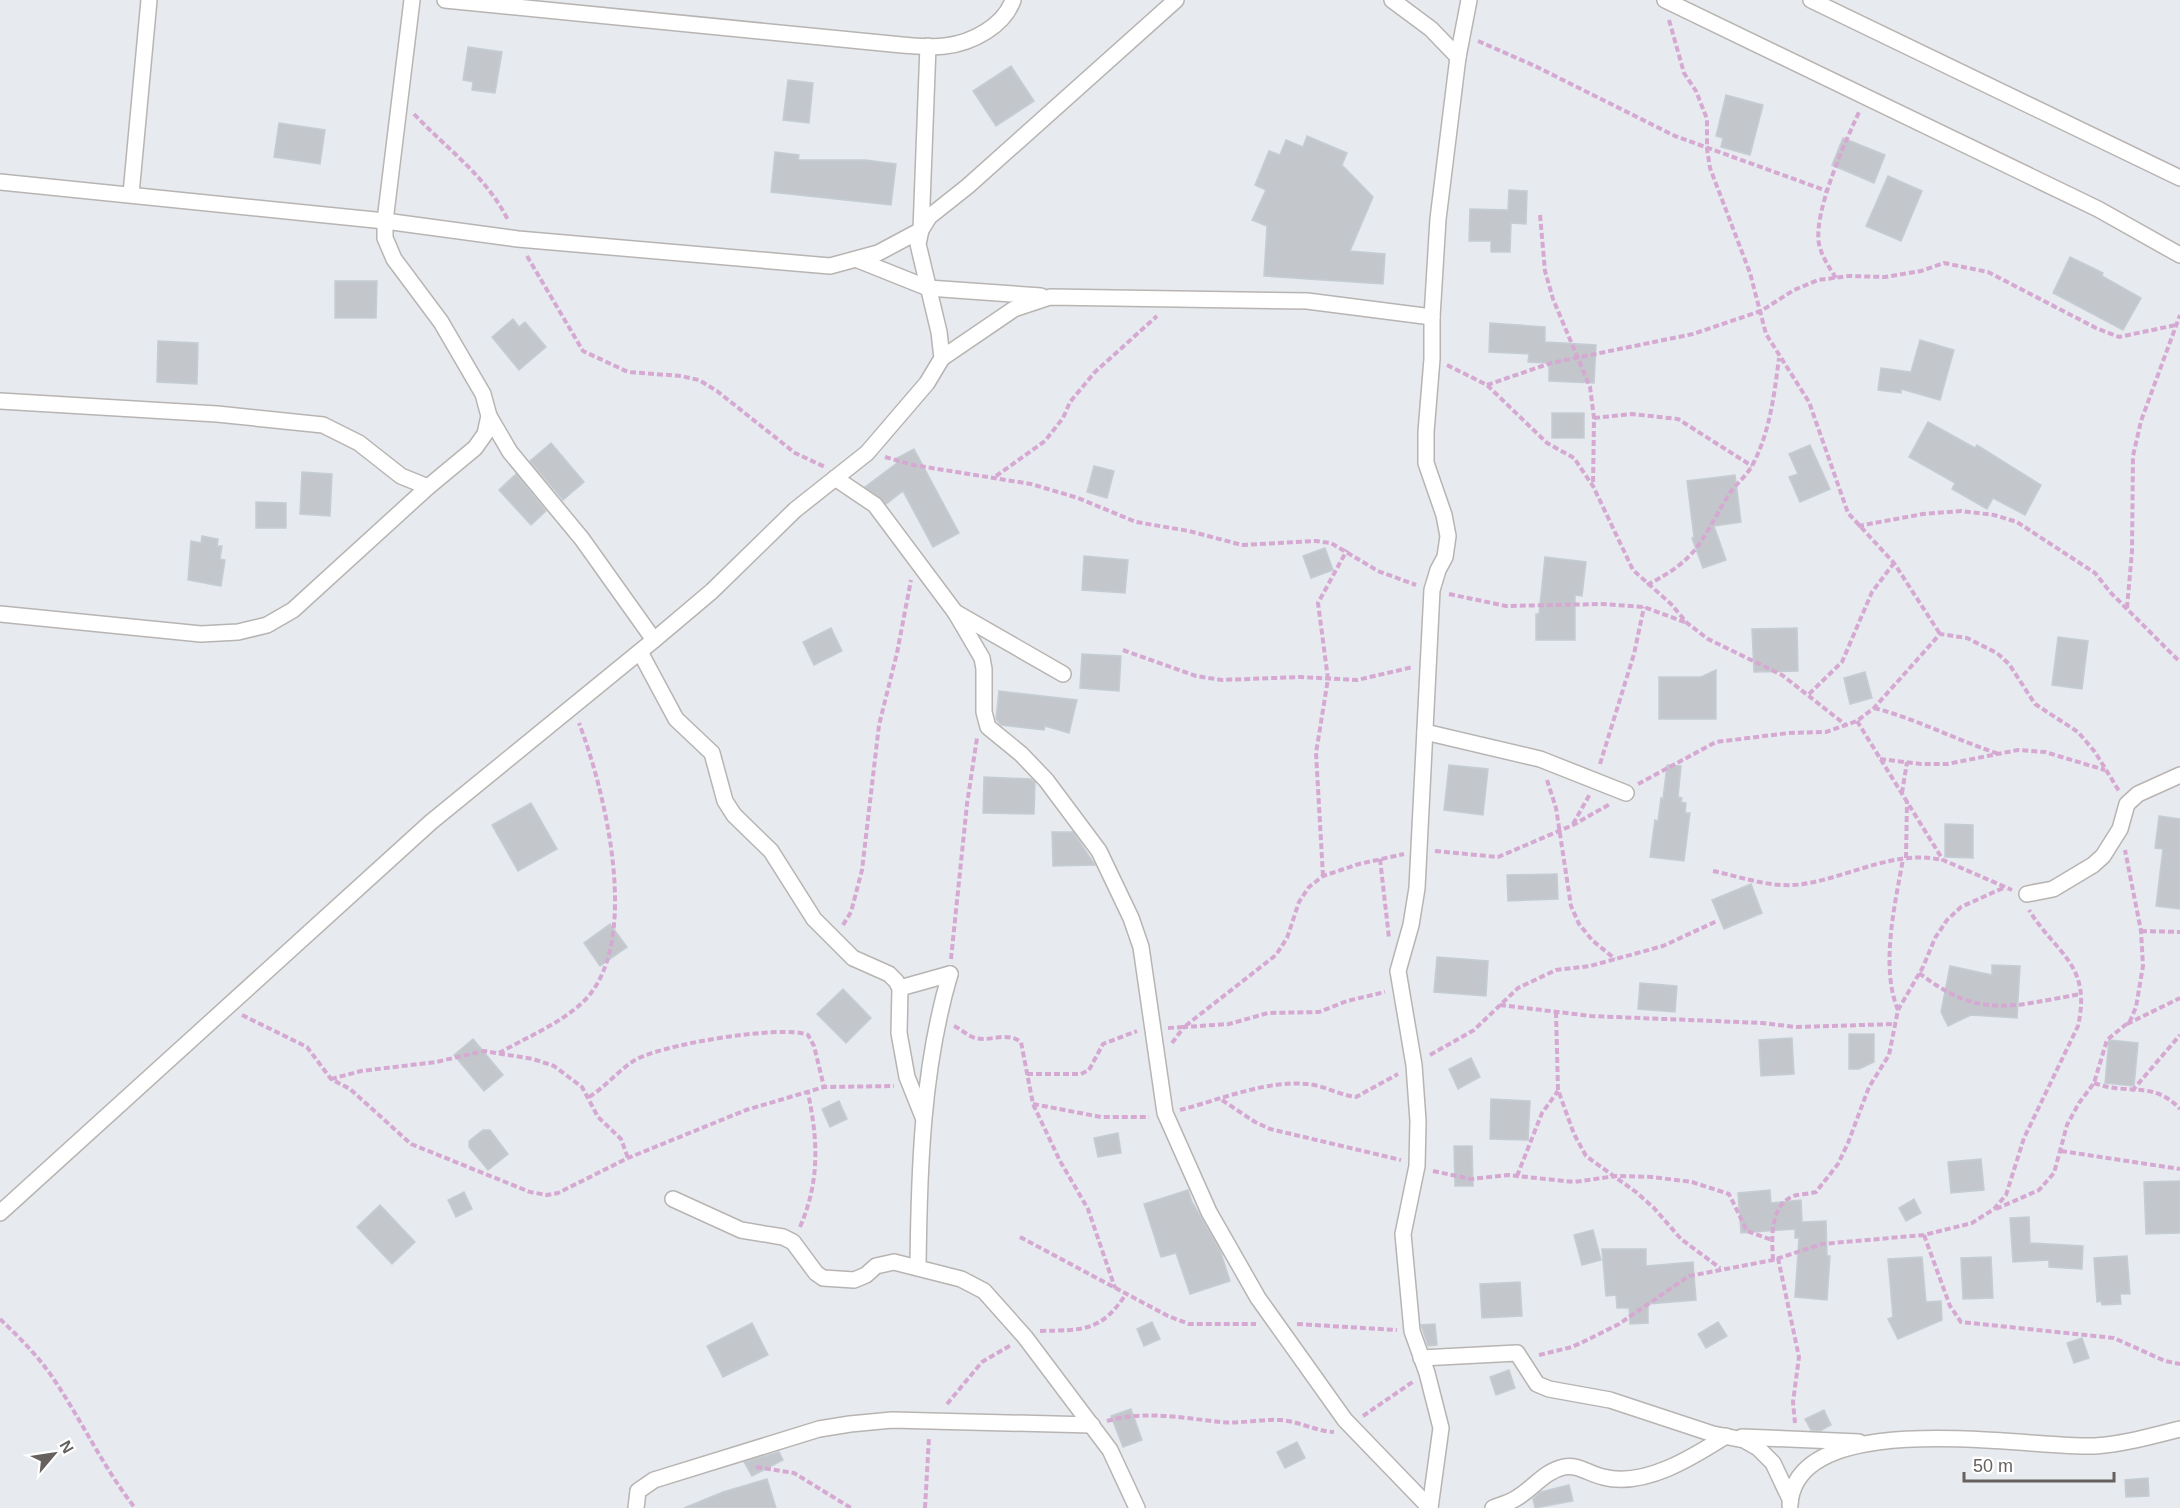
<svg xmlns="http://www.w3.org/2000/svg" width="2180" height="1508" font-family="Arial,sans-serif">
	<rect width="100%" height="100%" fill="#e7eaef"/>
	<g fill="#c3c7cb" stroke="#c5cdd4" stroke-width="1.5">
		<path d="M468,47L502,52L495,93L472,90L473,82L463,80Z"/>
		<path d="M1011,66L1034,101L996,126L973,91Z"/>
		<path d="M788,80L813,83L809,123L783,120Z"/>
		<path d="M1726,95L1763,105L1750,155L1721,147L1723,138L1716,136Z"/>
		<path d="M279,123L325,130L320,164L274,157Z"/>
		<path d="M1307,136L1347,153L1342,165L1373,197L1350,251L1385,254L1383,284L1264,276L1267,226L1252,220L1266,190L1255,185L1269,151L1280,155L1286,140L1303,147Z"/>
		<path d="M1843,138L1885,155L1874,183L1832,165Z"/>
		<path d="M775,152L799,155L798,160H865L896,164L891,205L771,192Z"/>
		<path d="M1888,176L1922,191L1901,241L1866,226Z"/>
		<path d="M1509,190L1527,191L1526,224L1511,223L1510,252H1491V241H1469L1470,209L1508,210Z"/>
		<path d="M2070,257L2103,273L2102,276L2141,298L2123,330L2053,293Z"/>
		<path d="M335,281H377L376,318H335Z"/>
		<path d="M513,319L519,327L525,322L546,347L519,370L492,337Z"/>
		<path d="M1490,323L1545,327V342L1596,345L1594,383L1549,381V363L1528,362L1529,354L1489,352Z"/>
		<path d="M1920,340L1954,350L1940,400L1901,389V393L1878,390L1881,368L1911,372Z"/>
		<path d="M158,341L198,343L197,384L157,382Z"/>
		<rect x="1552" y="413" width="32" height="25"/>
		<path d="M1928,422L1975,448L1977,445L2041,485L2025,515L1993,498L1987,509L1952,489L1955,483L1909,457Z"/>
		<path d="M551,443L584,482L563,500L530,461Z"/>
		<path d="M1810,445L1830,489L1800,502L1789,477L1798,474L1789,454Z"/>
		<path d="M914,449L959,533L933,547L903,491L886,504L865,487L897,463L895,459Z"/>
		<path d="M1094,466L1114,471L1107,498L1087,492Z"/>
		<path d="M302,472L332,474L330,516L300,514Z"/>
		<path d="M516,474L546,511L531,525L499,490Z"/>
		<path d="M1735,475L1741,522L1714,526L1726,560L1703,568L1692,538L1694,537L1687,481Z"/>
		<path d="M256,502L286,503V528H256Z"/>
		<path d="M202,536L218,539L217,546H222L220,559L225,560L221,586L188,580L191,541L201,543Z"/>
		<path d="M1325,548L1333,570L1311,578L1303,556Z"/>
		<path d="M1084,556L1128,560L1125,593L1082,590Z"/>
		<path d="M1545,557L1586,562L1582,596L1575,595V640H1536V614H1539Z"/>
		<path d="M831,628L842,651L814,665L803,642Z"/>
		<path d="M1797,628L1798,671L1754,672L1752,629Z"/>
		<path d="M2058,637L2088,641L2082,689L2052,685Z"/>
		<path d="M1082,654L1121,656L1119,691L1080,688Z"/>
		<path d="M1716,670V719H1659V677H1701Z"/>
		<path d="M1865,672L1872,698L1850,704L1844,678Z"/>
		<path d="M999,691L1077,700L1069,733L1045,726L1044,730L1001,725L996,719Z"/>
		<path d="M1449,765L1488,769L1483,815L1444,810Z"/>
		<path d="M1667,765L1681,766L1678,797L1682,798L1681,802L1686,803L1685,813H1690L1684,861L1650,857L1655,820L1658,821L1661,798L1663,799Z"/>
		<path d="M984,777L1031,779L1035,782L1034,814L983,813Z"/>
		<path d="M531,803L557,849L518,871L492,825Z"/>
		<path d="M2159,816L2180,819V909L2156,906L2163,849L2155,848Z"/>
		<path d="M1945,824L1973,825V858L1945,857Z"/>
		<path d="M1052,832H1073L1095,865L1053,866Z"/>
		<path d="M1557,874L1558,899L1508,901L1507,875Z"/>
		<path d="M1751,884L1762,913L1724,929L1712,900Z"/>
		<path d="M610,924L627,947L600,966L584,943Z"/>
		<path d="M1437,957L1488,961L1486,996L1434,992Z"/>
		<path d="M1992,965L2020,966L2017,1018L1971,1015L1948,1026L1941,1012L1950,966L1992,975Z"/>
		<path d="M1640,983L1677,986L1675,1012L1638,1009Z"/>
		<path d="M843,989L871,1018L846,1043L817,1014Z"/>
		<path d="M1849,1034H1874V1062L1859,1069H1849Z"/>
		<path d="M1792,1038L1794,1074L1761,1076L1759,1040Z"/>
		<path d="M473,1039L503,1075L484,1091L454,1055Z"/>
		<path d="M2109,1040L2138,1043L2134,1086L2105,1083Z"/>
		<path d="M1471,1058L1480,1077L1458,1089L1449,1069Z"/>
		<path d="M1491,1099L1530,1101L1528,1140L1490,1139Z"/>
		<path d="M839,1101L847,1119L830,1127L822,1109Z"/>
		<path d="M483,1130H490L508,1154L488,1170L469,1147V1141Z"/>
		<path d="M1118,1133L1121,1153L1098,1157L1094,1138Z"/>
		<path d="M1454,1146H1472L1473,1186H1455Z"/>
		<path d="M1981,1159L1984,1190L1951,1193L1948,1162Z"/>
		<path d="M2180,1181V1233L2146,1234L2144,1182Z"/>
		<path d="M1188,1190L1192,1202L1220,1250L1230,1281L1190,1294L1176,1253L1161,1257L1144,1204Z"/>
		<path d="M1770,1190L1771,1203L1801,1200L1802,1222L1826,1221L1827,1256H1830L1827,1300L1795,1297L1799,1238H1795V1229L1741,1233L1738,1193Z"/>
		<path d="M464,1192L472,1209L456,1217L448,1200Z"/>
		<path d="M1914,1199L1921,1213L1906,1221L1899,1208Z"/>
		<path d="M380,1205L415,1242L392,1264L357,1227Z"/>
		<path d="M2029,1217L2030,1243L2083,1246L2082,1269L2049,1267V1260L2013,1262L2010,1218Z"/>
		<path d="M1593,1230L1601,1260L1582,1265L1574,1235Z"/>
		<path d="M1602,1249H1646V1266L1693,1262L1696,1300L1648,1304V1323L1630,1324L1629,1308H1617L1616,1295L1606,1296Z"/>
		<path d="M2127,1256L2130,1294H2120L2121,1304L2102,1305L2101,1301L2097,1302L2094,1258Z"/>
		<path d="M1922,1257L1926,1302L1941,1301L1942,1320L1898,1339L1888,1319L1893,1317L1888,1259Z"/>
		<path d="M1991,1257L1993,1298L1963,1299L1961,1258Z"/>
		<path d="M1520,1282L1522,1316L1482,1318L1480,1284Z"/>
		<path d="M1152,1322L1160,1339L1144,1346L1137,1329Z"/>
		<path d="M1718,1322L1727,1336L1706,1348L1698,1334Z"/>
		<path d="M752,1323L768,1355L723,1377L707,1346Z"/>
		<path d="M1435,1324L1437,1345L1428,1346L1421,1325Z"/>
		<path d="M2082,1338L2089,1358L2074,1363L2067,1343Z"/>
		<path d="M1509,1370L1515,1388L1496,1395L1490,1377Z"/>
		<path d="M1131,1409L1142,1440L1123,1447L1111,1416Z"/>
		<path d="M1824,1410L1831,1425L1820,1431L1811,1430L1805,1419Z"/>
		<path d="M1297,1442L1305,1458L1285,1468L1277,1452Z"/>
		<path d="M779,1452L783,1460L752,1476L744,1462Z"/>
		<path d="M2148,1478L2149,1496L2126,1497L2125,1480Z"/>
		<path d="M767,1479L776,1508H684L723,1492Z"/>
		<path d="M1569,1485L1573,1501L1535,1508L1533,1499L1541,1492Z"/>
	</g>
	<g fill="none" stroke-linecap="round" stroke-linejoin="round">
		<defs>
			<g id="minor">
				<path d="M445,0L902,45C916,46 932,48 945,46C972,43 1004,26 1013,0"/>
				<path d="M1392,0L1431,29L1458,57"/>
				<path d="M1665,0L2098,209L2180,255"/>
				<path d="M1811,0L2180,178"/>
				<path d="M0,182L385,221L518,239L830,266L878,253L921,230L928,46"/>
				<path d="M131,194L149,0"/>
				<path d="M858,260L928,288L1041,296"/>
				<path d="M942,358L1014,309L1050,297L1307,301L1432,317"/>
				<path d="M0,401L217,414L323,425L359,443L401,476L428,487"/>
				<path d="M489,416L510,452L582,539L654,640"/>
				<path d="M835,478L875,505L955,612L1063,674"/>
				<path d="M955,612L982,658L984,669V712L988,727L1021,754L1046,780L1099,851L1131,918L1141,947L1165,1113L1209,1212L1258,1298L1345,1420L1430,1508"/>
				<path d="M0,614L201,634L238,632L267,625L293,610L428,487L475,448L485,434L489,416L483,394L441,322L394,259L385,238V221L412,0"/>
				<path d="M640,652L676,719L712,753L725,801L734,815L771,851L814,919L853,958L889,974L896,981L900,988L899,1033L907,1077L923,1117"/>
				<path d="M1425,732L1540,759L1626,793"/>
				<path d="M2027,894L2053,889L2093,865L2103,856L2120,829L2127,804L2138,794L2180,775"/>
				<path d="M900,988L950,974"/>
				<path d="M673,1199L741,1230L783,1237L793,1242L816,1273L823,1278L854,1280L866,1275L876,1266L894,1262L961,1279L984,1291L1025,1337L1110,1450L1137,1508"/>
				<path d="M0,1213L431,822L654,640L712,591L795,510L867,453L927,383L942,358L939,332L918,244L921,230L929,217L968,186L1176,0"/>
				<path d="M918,1268C919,1169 922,1069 950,974"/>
				<path d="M1421,1358L1517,1353L1537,1384L1549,1389L1610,1400L1713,1434L1744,1440L1758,1448L1773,1463L1790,1499"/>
				<path d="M1742,1437L1859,1442"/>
				<path d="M1790,1505C1795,1404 2033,1449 2095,1446C2123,1444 2153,1436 2180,1429"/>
				<path d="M636,1508L638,1491L654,1480L819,1429L850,1424L892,1420L1092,1425"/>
				<path d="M1430,1508L1441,1428L1427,1373L1412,1331L1403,1234L1417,1166L1418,1121L1414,1065L1398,971L1411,925L1417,888L1432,590L1438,570L1445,557L1448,536L1444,515L1426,463V432L1432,359V317L1438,219L1458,57L1469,0"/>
				<path d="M1493,1508C1500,1505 1508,1503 1515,1499C1532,1490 1544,1471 1564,1467C1578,1464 1589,1474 1603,1477C1644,1488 1693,1457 1726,1436"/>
			</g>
		</defs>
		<use href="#minor" stroke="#b8b4b2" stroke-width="18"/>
		<g stroke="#d6a9d3" stroke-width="4" stroke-dasharray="6 3" stroke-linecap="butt">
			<path d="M1669,20L1684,73L1696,91L1707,119V149L1710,168L1750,273L1766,334L1809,402L1848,513L1894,563L1940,634"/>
			<path d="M1478,41L1535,66L1675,136L1827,191"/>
			<path d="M414,114C448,150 486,176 508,220"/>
			<path d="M1540,215L1545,271L1553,299L1590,387L1594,418L1593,485"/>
			<path d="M527,256L583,351L628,372L681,376L699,380L717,391L795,453L825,467"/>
			<path d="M1836,278C1829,267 1822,257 1819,244C1813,212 1846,140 1860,110"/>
			<path d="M1447,365L1487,385L1547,443L1574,458L1593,486L1633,570L1671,604L1687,623L1708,639L1782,675L1847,726"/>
			<path d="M1487,385L1551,363L1693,334L1761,311L1794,290L1818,280L1849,276L1885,277L1921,271L1944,263L1988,272L2096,328L2119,337L2176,325"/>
			<path d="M1594,418L1632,414L1678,419L1752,466"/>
			<path d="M885,457L913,465L1031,484L1078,498L1136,522L1189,531L1242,545L1316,541L1331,543L1378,571L1416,585"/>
			<path d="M996,476L1045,441L1063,418L1070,402L1095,372L1157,316"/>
			<path d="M1858,526L1923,514L1961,511L1994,515L2017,522L2095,573L2111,593L2180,662"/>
			<path d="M1647,585C1697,559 1699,545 1726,499C1733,486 1745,478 1752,466C1770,432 1774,396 1779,358"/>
			<path d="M1449,594L1506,606L1602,604L1644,607L1687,623"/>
			<path d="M2127,608L2132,551L2133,456L2141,421L2180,315"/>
			<path d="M1123,650L1196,676L1222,680L1300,677L1357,680L1413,667"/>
			<path d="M1809,694L1842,662L1872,592L1894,563"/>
			<path d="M1874,708C1917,719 1956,740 1999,754"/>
			<path d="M1857,721L1943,860L2012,890"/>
			<path d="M1880,759L1921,764H1947L2018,750L2045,752L2105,770"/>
			<path d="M1600,764L1634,654L1644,607"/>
			<path d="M1547,780L1556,808L1571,906L1579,924L1592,940L1615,959"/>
			<path d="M1638,784L1716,742L1789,733L1826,732L1857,721L1874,708L1940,634L1967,638L1997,653L2009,664L2035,704L2078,732L2095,752L2119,791"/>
			<path d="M1902,793L1907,762"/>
			<path d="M1573,824L1590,794"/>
			<path d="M1435,851L1498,857L1573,825L1610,804"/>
			<path d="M1906,858L1907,801"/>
			<path d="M1380,859L1389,938"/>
			<path d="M1713,871C1742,877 1773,889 1803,884C1850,877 1895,849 1942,860"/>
			<path d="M1323,876L1316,753L1328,679L1318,603L1347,550"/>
			<path d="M843,925L851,912L862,870L879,725L897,653L911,580"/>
			<path d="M2141,931L2180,932"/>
			<path d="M951,959L967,804L977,738"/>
			<path d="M1919,973C1980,1020 2011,1006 2081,994"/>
			<path d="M1500,1005L1591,1016L1762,1023L1796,1027L1896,1024"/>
			<path d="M1898,1010C1880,967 1895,904 1903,859"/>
			<path d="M1556,1012L1558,1090L1574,1134L1586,1156L1636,1192L1654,1208L1681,1239L1720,1268"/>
			<path d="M242,1015L307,1047L331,1079L350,1089L411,1144L530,1192L547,1195L558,1193L628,1158L746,1110L824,1087L894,1086"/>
			<path d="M2127,1024L2180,998"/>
			<path d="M954,1026C961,1029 968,1036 975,1038C991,1042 1006,1031 1021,1042L1033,1104L1060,1161L1088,1209L1115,1288"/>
			<path d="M1168,1028L1184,1027L1276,955L1287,938L1299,902L1309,887L1323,876L1359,864L1404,854"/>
			<path d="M1172,1043L1184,1027L1229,1024L1268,1013L1319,1012L1347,1001L1385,992"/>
			<path d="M499,1053C527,1037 562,1023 585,1000C642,941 605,791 579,723"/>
			<path d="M1430,1055L1474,1030L1518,988L1556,970L1590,966L1663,946L1717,921"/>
			<path d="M1027,1074H1081L1089,1070L1103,1044L1137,1031"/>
			<path d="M331,1079L361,1071L436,1062L484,1051L533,1059L554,1066L582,1087L598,1117L621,1139L628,1158"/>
			<path d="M2094,1083C2130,1096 2153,1080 2180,1109"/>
			<path d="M2132,1091L2180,1035"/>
			<path d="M589,1097C605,1087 616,1073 632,1062C654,1045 785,1024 808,1035L814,1046L824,1087"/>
			<path d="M1222,1100L1255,1122L1270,1129L1401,1160"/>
			<path d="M1033,1104L1101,1117H1149"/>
			<path d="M1180,1110C1219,1100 1266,1080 1307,1084C1323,1085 1339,1095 1356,1097L1398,1074"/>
			<path d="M2061,1151L2180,1169"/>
			<path d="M1433,1171L1471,1179L1508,1175L1574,1182L1616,1176L1652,1177L1692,1182L1729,1194L1747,1231L1772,1240"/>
			<path d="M1517,1176L1542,1113L1558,1091"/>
			<path d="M1996,1209L2039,1190L2054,1173L2067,1125L2079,1103L2094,1083L2107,1040L2130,1021L2136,1007L2143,966L2141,931L2125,850"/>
			<path d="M800,1227C820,1181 818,1140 808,1093"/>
			<path d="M1924,1235L1950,1306L1961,1322L2114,1338L2165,1361L2180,1364"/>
			<path d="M1020,1237L1168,1316L1189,1324H1256"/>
			<path d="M1778,1258L1799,1357L1793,1402L1795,1423"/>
			<path d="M1773,1260C1772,1240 1769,1206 1793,1196C1800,1194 1809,1194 1816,1192L1838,1164L1848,1143L1869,1087L1889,1055L1898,1010L1923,967L1935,938L1947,920L1961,907L2003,888"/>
			<path d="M0,1319C19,1337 38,1356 53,1378C82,1421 103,1467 135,1508"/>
			<path d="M1297,1324L1397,1330"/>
			<path d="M1040,1331C1083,1330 1101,1332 1126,1294"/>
			<path d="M1539,1355L1572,1347L1587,1340L1619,1324L1689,1276L1773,1260L1822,1244L1924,1235L1972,1223L1994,1209L2006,1195L2024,1138L2078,1026C2092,964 2056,954 2029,910"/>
			<path d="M947,1404L982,1362L1011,1345"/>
			<path d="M1363,1416L1414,1381"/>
			<path d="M1107,1421C1145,1410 1183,1418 1220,1422C1240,1424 1260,1419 1280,1420C1298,1421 1315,1431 1334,1432"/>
			<path d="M756,1467L794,1473L851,1508"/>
			<path d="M925,1508L929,1437"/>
		</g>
		<use href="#minor" stroke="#fff" stroke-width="15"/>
	</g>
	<g transform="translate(54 1454) rotate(61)" stroke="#ffffff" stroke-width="4.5" paint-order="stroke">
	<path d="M0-4.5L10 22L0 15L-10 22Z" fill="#66615e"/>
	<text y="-9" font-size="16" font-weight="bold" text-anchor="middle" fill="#66615e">N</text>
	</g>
	<path d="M1964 1472v9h150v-9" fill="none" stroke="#66615e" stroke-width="3"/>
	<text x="1973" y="1472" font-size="18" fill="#66615e" stroke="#ffffff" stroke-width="4.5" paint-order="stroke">50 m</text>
</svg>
